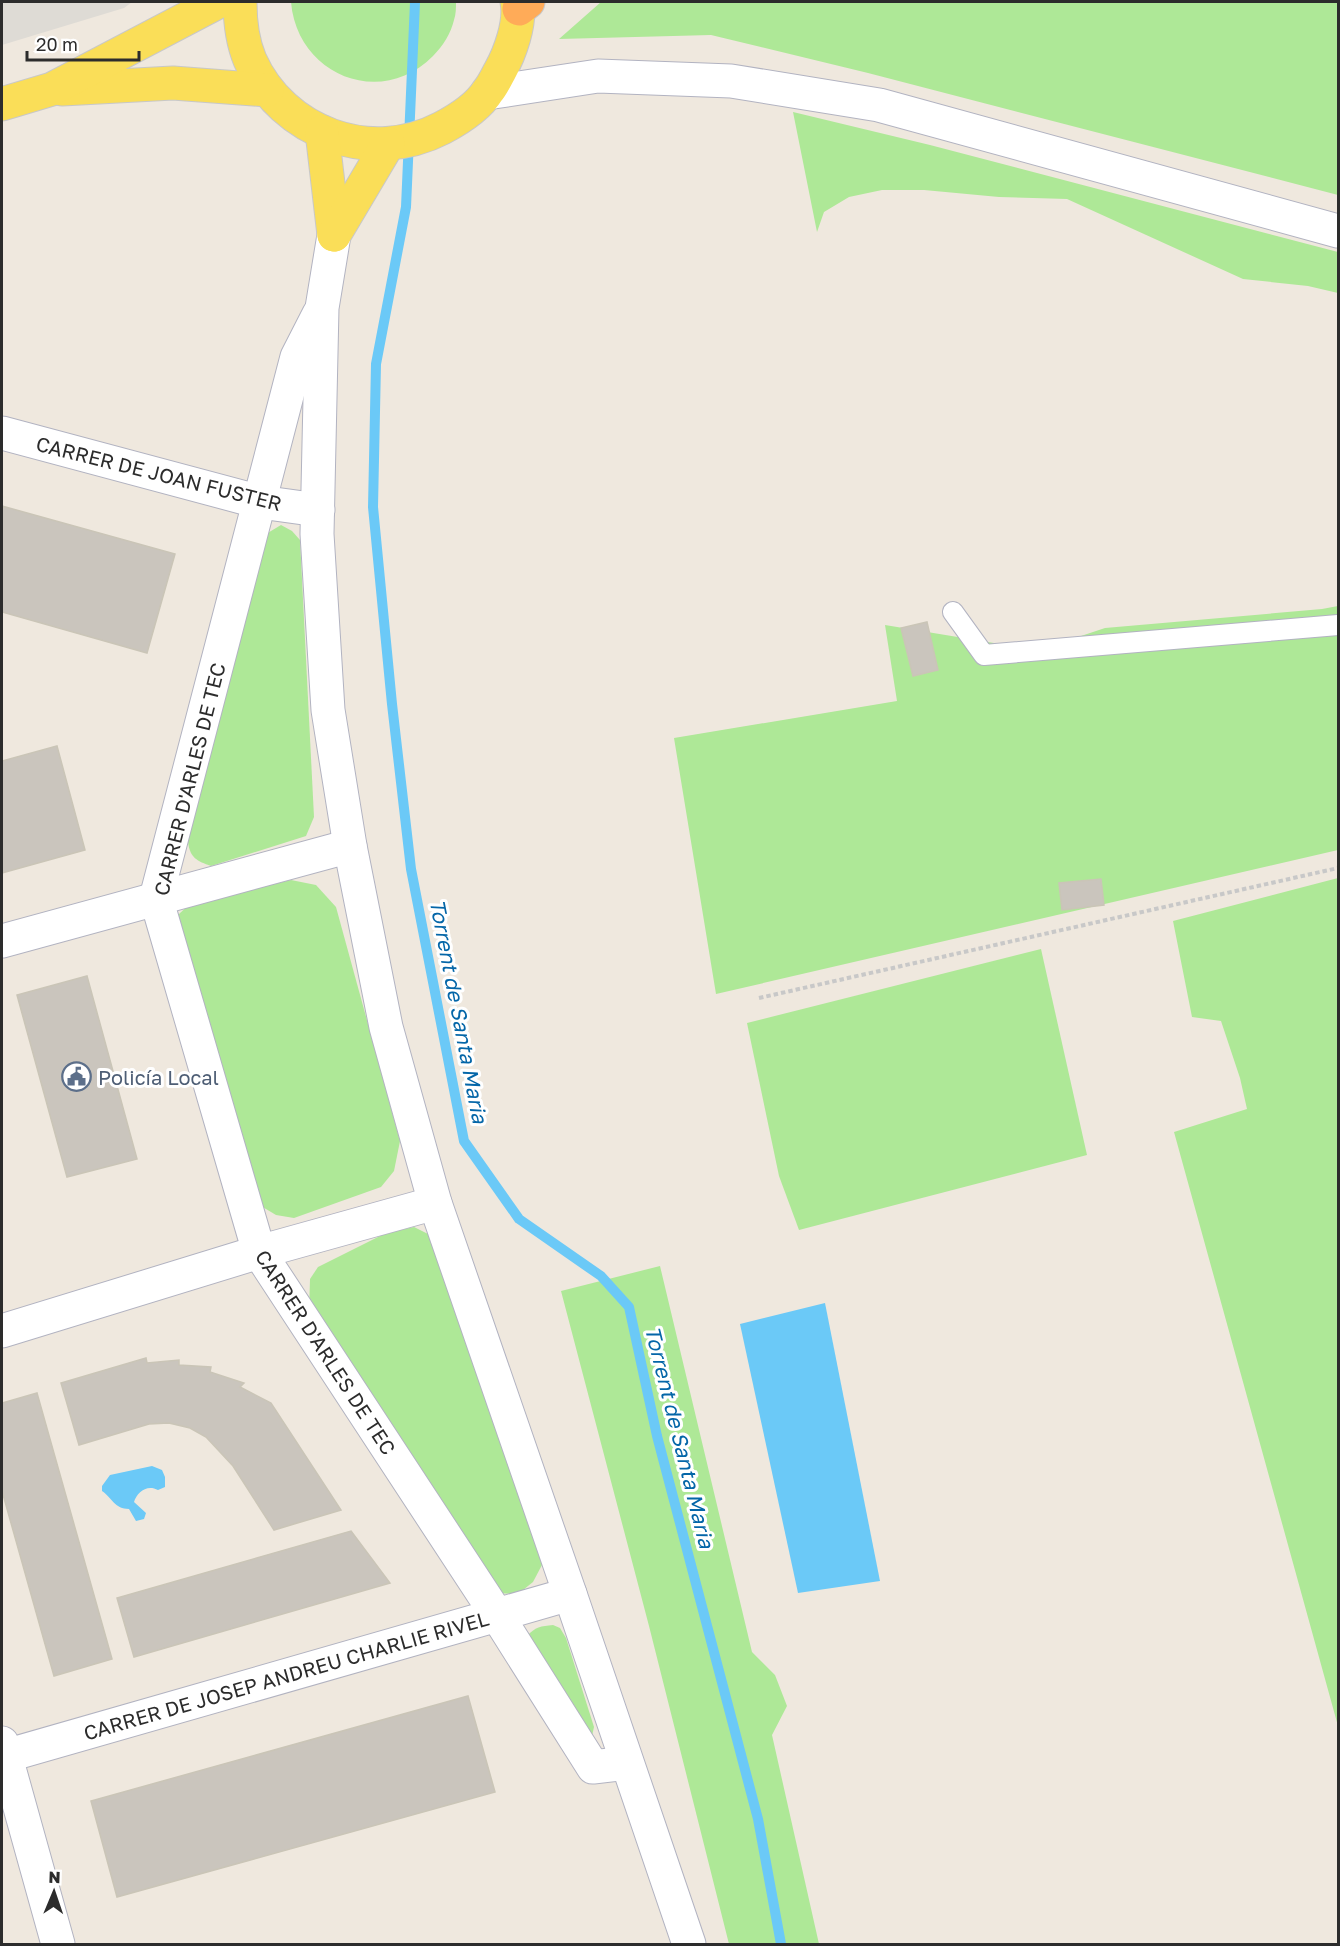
<svg xmlns="http://www.w3.org/2000/svg" width="1340" height="1946" font-family="'Golos Text',sans-serif">
	<rect width="100%" height="100%" fill="#efe8de"/>
	<g fill="#aee897">
		<path d="M291,2H456C456,8 456,14 454,20C451,33 443,46 433,56C381,109 297,75 291,2Z"/>
		<path d="M601,2H1338V195L868,73L711,35L559,39Z"/>
		<path d="M793,112L930,145L1338,252V293L1308,286L1243,279L1067,199L999,197L924,190H882L849,197L824,212L817,232Z"/>
		<path d="M281,525L292,531L300,540L314,817L306,836L211,866C197,861 190,858 188,842L256,559L266,534Z"/>
		<path d="M1338,606V850L716,994L674,738L897,701L885,625L1012,646L1075,638L1105,628L1322,609Z"/>
		<path d="M1338,878V1726L1174,1132L1247,1109L1240,1078L1221,1021L1192,1017L1173,921Z"/>
		<path d="M291,880L316,885L336,907L400,1141L394,1171L381,1187L294,1218L276,1215L256,1203L178,928L179,914L191,903Z"/>
		<path d="M1041,949L1087,1155L799,1230L779,1176L747,1023Z"/>
		<path d="M414,1227L428,1234L438,1254L543,1563L533,1582L518,1594L496,1593L309,1311L310,1279L318,1267L386,1233Z"/>
		<path d="M660,1266L752,1652L775,1675L787,1706L772,1735L819,1944H729L649,1626L561,1291Z"/>
		<path d="M553,1625L560,1628L566,1638L594,1727L592,1736L527,1636C535,1627 541,1626 553,1625Z"/>
	</g>
	<path fill="#dedbd5" d="M2,2H132L124,8L2,45Z"/>
	<g fill="#6bc9f7">
		<path d="M825,1303L880,1581L798,1593L740,1324Z"/>
		<path d="M152,1466L162,1470L165,1477V1487L158,1490C147,1484 137,1492 134,1502L146,1513L144,1519L136,1521L129,1509C115,1509 112,1498 102,1491V1486L110,1475Z"/>
	</g>
	<g fill="none" stroke-linecap="round" stroke-linejoin="round">
		<path stroke="#6bc9f7" stroke-width="10" d="M415,2L406,207L376,364L373,507L392,704L411,869L464,1141L519,1219L601,1276L629,1307L657,1436L758,1819L781,1944"/>
	</g>
	<g fill="#cac5bd" stroke="#cac5b7" stroke-width="1.5">
		<path d="M2,506L175,554L147,653L2,612Z"/>
		<path d="M927,622L938,670L913,676L901,628Z"/>
		<path d="M57,746L85,850L2,873V761Z"/>
		<path d="M1101,879L1104,905L1062,910L1059,883Z"/>
		<path d="M87,976L137,1159L67,1177L17,995Z"/>
		<path d="M146,1358L147,1363L179,1360V1365L211,1367L210,1372L244,1383L240,1387L271,1403L341,1510L274,1530L233,1466L206,1437L190,1428L169,1423L149,1424L79,1445L61,1383Z"/>
		<path d="M37,1393L112,1659L54,1676L2,1491V1403Z"/>
		<path d="M351,1531L390,1583L134,1657L117,1598Z"/>
		<path d="M468,1696L495,1792L117,1897L91,1801Z"/>
	</g>
	<g fill="none" stroke-linecap="round" stroke-linejoin="round">
		<defs>
			<path id="lane" d="M953,612L984,655L1338,625"/>
			<g id="street">
				<path d="M334,235L322,308L317,534L328,710L350,846L386,1027L435,1203L570,1594L689,1944"/>
				<path d="M319,314L297,357L156,898L259,1252L497,1615L593,1767L627,1763"/>
				<path d="M2,433L260,502L318,510"/>
				<path d="M2,941L350,846"/>
				<path d="M2,1331L259,1252L435,1203"/>
				<path d="M2,1743L58,1944"/>
				<path d="M2,1757L570,1594"/>
			</g>
			<path id="secondary" d="M487,93L598,76L731,81L879,105L1338,231"/>
			<g id="primary">
				<path d="M240,2C240,21 242,41 250,60C283,134 371,165 442,128C459,119 478,107 488,91C493,85 496,78 500,71C510,53 521,23 517,2"/>
				<path d="M62,89L173,83L267,90"/>
				<path d="M2,104L52,89L218,2"/>
				<path d="M322,132L334,235"/>
				<path d="M334,235L388,144"/>
			</g>
			<path id="highway" d="M519,9L528,2"/>
		</defs>
		<use href="#lane" stroke="#b2b3c1" stroke-width="22"/>
		<use href="#street" stroke="#b2b3c1" stroke-width="35"/>
		<use href="#secondary" stroke="#b2b3c1" stroke-width="35"/>
		<use href="#primary" stroke="#c8c8c8" stroke-width="35"/>
		<use href="#highway" stroke="#c8c8c8" stroke-width="35"/>
		<path stroke="#c8c8c8" stroke-width="4" stroke-dasharray="4.5 3" stroke-linecap="butt" d="M759,998L1338,868"/>
		<use href="#lane" stroke="#fff" stroke-width="20"/>
		<use href="#street" stroke="#fff" stroke-width="33"/>
		<use href="#secondary" stroke="#fff" stroke-width="33"/>
		<use href="#primary" stroke="#fade58" stroke-width="33"/>
		<use href="#highway" stroke="#ffab58" stroke-width="33"/>
	</g>
	<defs>
		<symbol id="civic-ring" viewBox="-11 -11 22 22"><circle r="9.5" fill="#fff" stroke="#5c6f8a" stroke-width="1.5"/><path d="M-.6-6.5H3V-4.5H.6V-3L4-1V1h2V6H-6V1h2V-1L-.6-3ZM-1.2 2.5V6h2.4V2.5Z" fill="#5c6f8a"/></symbol>
	</defs>
	<g fill-rule="evenodd">
		<use href="#civic-ring" x="60" y="1060" width="33" height="33"/>
	</g>
	<g text-anchor="middle" dominant-baseline="central" stroke-width="6" stroke-linejoin="round" paint-order="stroke">
		<g font-size="20" fill="#2c2c2c" stroke="#fff">
			<text transform="translate(159 473) rotate(14)">CARRER DE JOAN FUSTER</text>
			<text transform="translate(189 779) rotate(-76)">CARRER D'ARLES DE TEC</text>
			<text transform="translate(326 1352) rotate(57)">CARRER D'ARLES DE TEC</text>
			<text transform="translate(286 1675) rotate(-16)">CARRER DE JOSEP ANDREU CHARLIE RIVEL</text>
		</g>
		<g font-size="20" fill="#4e5e75" stroke="#fff" text-anchor="start">
			<text x="98" y="1077">Policía Local</text>
		</g>
		<g font-size="21" font-style="italic" fill="#0466a8" stroke="#fff">
			<text transform="translate(459 1011) rotate(79)">Torrent de Santa Maria</text>
			<text transform="translate(680 1437) rotate(76)">Torrent de Santa Maria</text>
		</g>
	</g>
	<rect width="1340" height="1946" fill="none" stroke="#2c2c2c" stroke-width="6"/>
	<g transform="translate(54 1892) rotate(2)" stroke="#ffffff" stroke-width="4.5" paint-order="stroke">
	<path d="M0-4.5L10 22L0 15L-10 22Z" fill="#2c2c2c"/>
	<text y="-9" font-size="16" font-weight="bold" text-anchor="middle" fill="#2c2c2c">N</text>
	</g>
	<path d="M27 51v9h112v-9" fill="none" stroke="#2c2c2c" stroke-width="3"/>
	<text x="36" y="51" font-size="18" fill="#2c2c2c" stroke="#ffffff" stroke-width="4.5" paint-order="stroke">20 m</text>
</svg>
